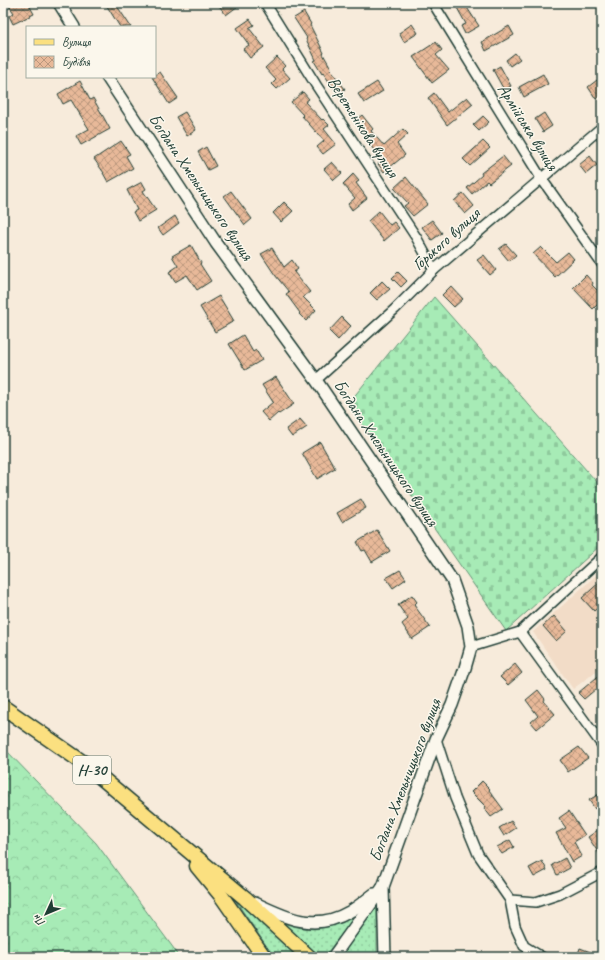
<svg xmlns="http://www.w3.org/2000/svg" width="605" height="960" font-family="Caveat,sans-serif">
	<defs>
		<pattern id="grass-dots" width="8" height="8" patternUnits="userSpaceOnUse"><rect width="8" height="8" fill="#a7ebb6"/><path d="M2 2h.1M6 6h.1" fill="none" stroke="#8fca9d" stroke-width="1.8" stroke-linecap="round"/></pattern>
		<pattern id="forest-crowns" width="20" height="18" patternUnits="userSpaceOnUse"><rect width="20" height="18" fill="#a7ebb6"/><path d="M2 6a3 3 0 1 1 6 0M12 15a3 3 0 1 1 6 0" fill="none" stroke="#8fca9d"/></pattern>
		<pattern id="cemetery-stones" width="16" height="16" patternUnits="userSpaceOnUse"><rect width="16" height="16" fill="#a7ebb6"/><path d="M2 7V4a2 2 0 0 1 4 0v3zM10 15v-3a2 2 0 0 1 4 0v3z" fill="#8fca9d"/></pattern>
		<pattern id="building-cross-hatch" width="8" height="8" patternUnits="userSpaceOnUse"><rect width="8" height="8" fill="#e8b999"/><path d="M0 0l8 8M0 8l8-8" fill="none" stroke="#bb987e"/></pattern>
	</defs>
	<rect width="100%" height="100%" fill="#f7ebdb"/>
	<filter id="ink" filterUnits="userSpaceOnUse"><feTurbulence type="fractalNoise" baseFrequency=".025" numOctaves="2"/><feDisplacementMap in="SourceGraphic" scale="8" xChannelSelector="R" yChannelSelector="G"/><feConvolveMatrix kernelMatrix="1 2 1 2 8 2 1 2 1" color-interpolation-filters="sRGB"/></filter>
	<g filter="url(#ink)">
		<path fill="#f2dcc7" d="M602,570V667L573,689L533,632Z"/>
		<g fill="url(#grass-dots)" stroke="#639475">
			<path d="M229,891L300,957H274Z"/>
			<path d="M377,907V957H340Z"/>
			<path d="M360,910L324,957H315L281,922C312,934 334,930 360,910Z"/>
		</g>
		<path fill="url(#forest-crowns)" stroke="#639475" d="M3,747L96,843L180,957H3Z"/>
		<path fill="url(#cemetery-stones)" stroke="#639475" d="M434,297L602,488V544L506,631L348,404Z"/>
		<g fill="url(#building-cross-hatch)" stroke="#1f3d34">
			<path d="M7,3H28L34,14L13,24L9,16L14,13Z"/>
			<path d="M105,3H115L131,27H120Z"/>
			<path d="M217,3H242L226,15Z"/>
			<path d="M461,3H464L479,26L465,34L461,26L466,24L456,6Z"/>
			<path d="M304,12L311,24L310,25L324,53L323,54L331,68L330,69L345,89L338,94L323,73L322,74L314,61L316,60L306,39L307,38L294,18Z"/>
			<path d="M250,19L254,25L249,28L264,47L250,58L243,49L249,45L237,28Z"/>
			<path d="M412,24L418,33L404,42L399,33Z"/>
			<path d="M509,26L514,35L486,51L482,42Z"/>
			<path d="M436,42L442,50L436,55L449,70L432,83L413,57Z"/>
			<path d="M515,53L520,59L510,66L506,60Z"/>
			<path d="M277,57L285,66L282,69L290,78L277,89L272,84L276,80L265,68Z"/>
			<path d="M500,66L511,86L504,90L493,70Z"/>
			<path d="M160,72L178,98L169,104L152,77H155V75Z"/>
			<path d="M543,74L548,84L524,97L519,87Z"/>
			<path d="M597,80L602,88V95L596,99L588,87Z"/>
			<path d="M80,81L90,100L93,98L110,129L81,145L76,136L89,129L71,100L63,104L58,94Z"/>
			<path d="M377,82L383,91L364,103L358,94Z"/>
			<path d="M303,92L309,99L305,102L322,120L323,119L329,125L324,129L336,144L323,154L317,147L324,141L302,116L303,115L291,102Z"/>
			<path d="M434,93L448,112L467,97L473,104L447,125L428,98Z"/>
			<path d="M185,112L196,130L187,136L176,117Z"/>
			<path d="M544,113L552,126L543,132L535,119Z"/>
			<path d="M362,115L373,129L371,131L384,146L403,129L408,134L397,144L405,155L384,172L378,164L382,160L370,145L372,144L355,121Z"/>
			<path d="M483,116L489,122L479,131L473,125Z"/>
			<path d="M121,141L130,154L126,156L133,168L108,182L103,173H104L94,159Z"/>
			<path d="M483,141L490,148L470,166L463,159Z"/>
			<path d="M206,147L216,166L208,170L198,152Z"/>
			<path d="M503,156L511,166L489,183L487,181L472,194L467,188L482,175L481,173Z"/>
			<path d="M590,156L597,165L586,174L579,165Z"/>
			<path d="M332,162L342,173L334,180L324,169Z"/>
			<path d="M353,174L359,181L356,183L367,198L352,210L348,204L355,198L343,184Z"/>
			<path d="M406,177L428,204L413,216L404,206L408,203L394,188Z"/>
			<path d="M142,182L146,189L143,191L156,210L138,221L133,212L137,210L127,190Z"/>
			<path d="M231,191L252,219L245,225L224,196Z"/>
			<path d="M463,193L474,206L465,214L454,201Z"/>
			<path d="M284,202L293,211L281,222L273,213Z"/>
			<path d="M379,211L390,225L394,222L399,228L384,241L368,221Z"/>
			<path d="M175,216L179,223L163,235L158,228Z"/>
			<path d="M432,220L442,233L432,240L422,227Z"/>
			<path d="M506,244L516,255L509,261L499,249Z"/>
			<path d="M191,245L201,263L200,264L211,281L197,290L187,275L175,282L169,272L178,266L172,256Z"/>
			<path d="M541,247L556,262L568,252L574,259L555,277L533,254Z"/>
			<path d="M272,248L284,267L292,260L298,269L294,272L310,292L303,297L316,310L306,321L299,314L300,313L286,294L289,292L275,275L261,254Z"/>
			<path d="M484,255L496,270L490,275L477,260Z"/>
			<path d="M398,272L407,281L401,287L392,278Z"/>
			<path d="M586,275L593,283L592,285L602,295V300L593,309L573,288Z"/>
			<path d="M382,281L390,289L377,300L370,293Z"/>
			<path d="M451,286L463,299L454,307L442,295Z"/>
			<path d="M219,296L234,321L215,332L200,307Z"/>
			<path d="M342,317L351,326L338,340L329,331Z"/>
			<path d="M243,335L253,352L256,350L262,360L245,370L229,344Z"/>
			<path d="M276,377L294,404L279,414L278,413L269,421L261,412L273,402L262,385Z"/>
			<path d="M300,419L307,427L292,437L286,429Z"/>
			<path d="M320,442L335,468L317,479L302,453Z"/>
			<path d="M361,499L366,508L342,522L337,513Z"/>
			<path d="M377,530L390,551L372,562L365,550L362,551L357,542Z"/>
			<path d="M400,570L406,579L393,588L386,578Z"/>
			<path d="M602,580V604L594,611L582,598Z"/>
			<path d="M412,595L417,602L414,605L430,627L412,639L402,624L408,619L398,605Z"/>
			<path d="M554,616L567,631L556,641L543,626Z"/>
			<path d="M515,664L522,673L508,685L500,677Z"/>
			<path d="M602,673V684L584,699L578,693Z"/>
			<path d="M538,690L545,699L544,701L555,714L537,729L531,722L538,716L526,700Z"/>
			<path d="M579,747L588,758L568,772L560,760Z"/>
			<path d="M482,781L490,789L489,790L503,809L491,817L484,808L486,807L471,792Z"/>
			<path d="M599,794L602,798V804L595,809L589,800Z"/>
			<path d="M569,811L585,835L574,842L582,856L572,862L556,833L566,828L559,818Z"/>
			<path d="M511,821L516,828L504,836L499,828Z"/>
			<path d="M598,830L602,835V858L588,837Z"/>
			<path d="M510,840L514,847L502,854L497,847Z"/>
			<path d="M565,858L570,868L557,875L552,865Z"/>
			<path d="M542,861L547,870L534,877L529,868Z"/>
			<path d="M580,948L601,956V957H577Z"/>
		</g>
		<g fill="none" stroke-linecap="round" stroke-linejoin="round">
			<defs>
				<g id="minor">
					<path d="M265,3L316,85L416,237L434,270"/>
					<path d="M433,3L541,178L602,264"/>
					<path d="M316,380L395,309L434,270L602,127"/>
					<path d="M520,632L602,745"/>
					<path d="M471,647L520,632L602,557"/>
					<path d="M436,739L455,798L478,854L510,900L536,902L560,894L602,872"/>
					<path d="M510,900L515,926L524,946L542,957"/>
				</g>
				<g id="tertiary">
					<path d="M59,3L74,27"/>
					<path d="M107,77L216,243L316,380L452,580L468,626L471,647L465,668L452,705L436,739L383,887L333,957"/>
					<path d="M383,887L385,957"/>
					<path d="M255,903C286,918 315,932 349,912C358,907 366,900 374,894"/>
				</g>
				<g id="primary">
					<path d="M3,707L85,764L245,898L309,957"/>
					<path d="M197,866L220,894L264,957"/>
				</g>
			</defs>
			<use href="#minor" stroke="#1f3d34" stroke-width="12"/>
			<use href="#tertiary" stroke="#1f3d34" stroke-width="14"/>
			<use href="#primary" stroke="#1f3d34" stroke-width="17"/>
			<use href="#minor" stroke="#fbf7ec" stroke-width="9"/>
			<use href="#tertiary" stroke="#fbf7ec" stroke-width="11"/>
			<use href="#primary" stroke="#fbe080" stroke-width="14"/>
		</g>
	</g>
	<g text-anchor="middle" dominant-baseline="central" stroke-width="3" stroke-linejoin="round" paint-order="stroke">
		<rect fill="#fbf7ec" stroke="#61756b" stroke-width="1" x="73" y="756" width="38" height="28" rx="3"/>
		<g font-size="16" font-weight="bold" fill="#1f3d34">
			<text x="92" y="770">Н-30</text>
		</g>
		<g font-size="17" fill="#1f3d34" stroke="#fbf7ec">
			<text transform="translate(363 127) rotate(57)">Веретенікова вулиця</text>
			<text transform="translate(528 127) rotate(58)">Армійська вулиця</text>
			<text transform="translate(201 187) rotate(56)">Богдана Хмельницького вулиця</text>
			<text transform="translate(446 239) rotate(-42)">Горького вулиця</text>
			<text transform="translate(386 453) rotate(56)">Богдана Хмельницького вулиця</text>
			<text transform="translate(405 780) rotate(-69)">Богдана Хмельницького вулиця</text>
		</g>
	</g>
	<rect width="605" height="960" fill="none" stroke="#fbf7ec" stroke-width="16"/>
	<rect x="8" y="8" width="589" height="944" fill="none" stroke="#1f3d34" stroke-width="1.5" filter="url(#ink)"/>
	<rect x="26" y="26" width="130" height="52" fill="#fbf7ec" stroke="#a3ada2"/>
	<rect x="34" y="39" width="20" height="6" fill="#fbe080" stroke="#a3ada2"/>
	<text x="62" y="46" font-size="12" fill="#1f3d34">Вулиця</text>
	<rect x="34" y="56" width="20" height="12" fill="url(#building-cross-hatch)" stroke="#a3ada2"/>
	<text x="62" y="66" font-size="12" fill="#1f3d34">Будівля</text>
	<g transform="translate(46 914) rotate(226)" stroke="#fbf7ec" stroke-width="3" paint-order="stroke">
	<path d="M0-3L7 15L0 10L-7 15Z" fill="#1f3d34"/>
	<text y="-6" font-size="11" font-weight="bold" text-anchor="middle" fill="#1f3d34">Пн</text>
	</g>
</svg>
